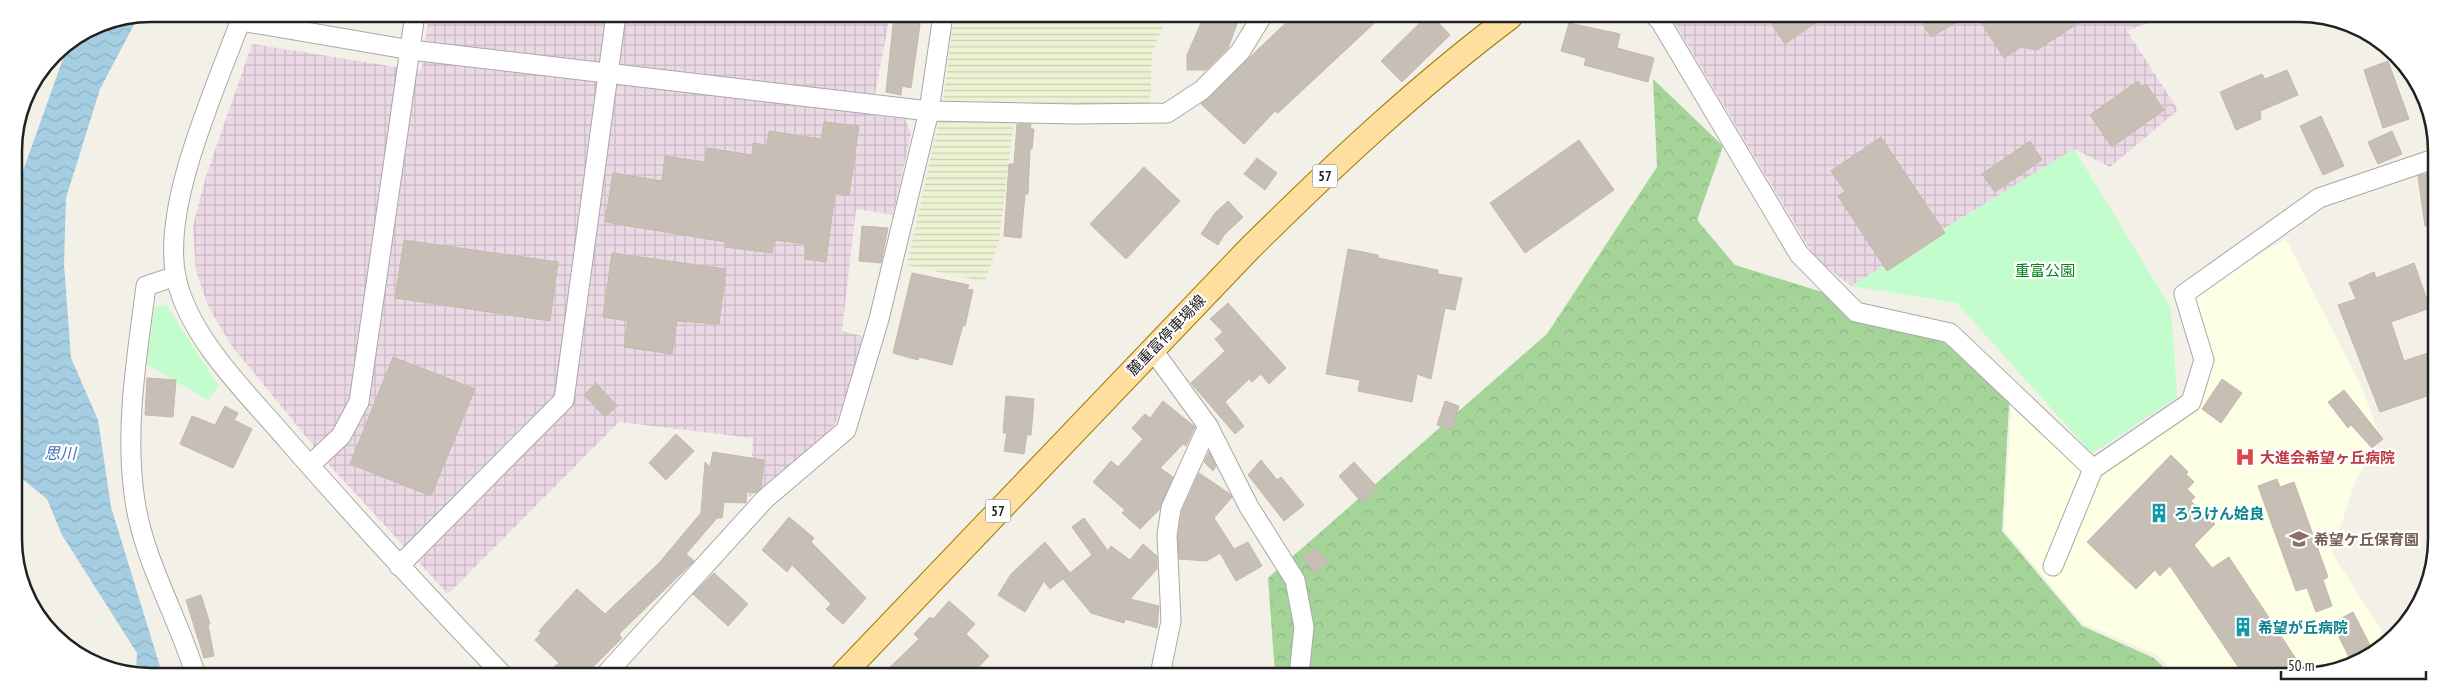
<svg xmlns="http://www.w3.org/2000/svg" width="2451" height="691" font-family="'PT Sans Narrow','Noto Sans JP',sans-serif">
	<defs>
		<pattern id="industrial-grid" width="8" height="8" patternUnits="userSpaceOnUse" patternTransform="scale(1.25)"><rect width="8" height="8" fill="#ecd9e6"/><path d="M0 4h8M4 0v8" fill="none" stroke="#cabac5"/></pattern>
		<pattern id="farmland-rules" width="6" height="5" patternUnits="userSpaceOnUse" patternTransform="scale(1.25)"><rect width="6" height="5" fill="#ecf2d2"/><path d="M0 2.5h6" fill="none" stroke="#cacfb4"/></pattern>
		<pattern id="forest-crowns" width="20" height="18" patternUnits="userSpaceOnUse" patternTransform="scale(1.25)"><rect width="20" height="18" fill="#a5d499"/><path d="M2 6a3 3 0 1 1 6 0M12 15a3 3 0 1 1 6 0" fill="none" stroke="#8eb684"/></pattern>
		<pattern id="water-waves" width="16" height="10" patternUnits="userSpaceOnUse" patternTransform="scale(1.25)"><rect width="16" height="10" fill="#a5cee2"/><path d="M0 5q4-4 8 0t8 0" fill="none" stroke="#8eb1c2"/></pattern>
	</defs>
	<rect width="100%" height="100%" fill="#f2f0e7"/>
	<g fill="url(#industrial-grid)">
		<path d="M429,14L890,15L871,115L905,119L911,134L893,215L856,209L842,331L866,337L837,420L825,439L749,497L753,438L619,422L448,594L331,467L231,345L208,306L196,271L193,226L206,176L252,44L421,71Z"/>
		<path d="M1671,17L2159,18L2127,31L2178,110L2110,167L2074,149L1851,286L1815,258Z"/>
	</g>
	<path fill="#fcffe3" d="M2286,239L2362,388L2381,440L2356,479L2332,553L2389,642L2384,649L2308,677H2180L2157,655L2083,624L2004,530L2012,392L2094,475L2196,406L2212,360L2190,295Z"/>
	<path fill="url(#farmland-rules)" d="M954,15L1168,16L1152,52L1150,106L1016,102L999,241L985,282L907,265L943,102Z"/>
	<path fill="url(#forest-crowns)" d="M1653,79L1723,146L1697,220L1735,265L1909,319L2010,387L2002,531L2082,626L2154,658L2174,677L1275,675L1268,578L1547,334L1657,167Z"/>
	<g fill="#c3fdcd">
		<path d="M2074,149L2171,308L2177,397L2092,454L1957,303L1851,286Z"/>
		<path d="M166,305L219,386L208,400L146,364L155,307Z"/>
	</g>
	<path fill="url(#water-waves)" d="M138,17L100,89L66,198L64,264L71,358L98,420L111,507L162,673H136L137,653L62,535L47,499L16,474L14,196L68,45L99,24Z"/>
	<g fill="#c7bfb6" stroke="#c5b8a8">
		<path d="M894,15L921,17L911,88L902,86L901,95L886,92Z"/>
		<path d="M1204,16H1240L1228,48L1206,70H1187V55Z"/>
		<path d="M1293,16H1382L1278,113L1275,111L1244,144L1201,104Z"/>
		<path d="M1427,16H1432L1450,35L1402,82L1381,61Z"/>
		<path d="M1767,17H1824L1785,44Z"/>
		<path d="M1919,18H1964L1931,37Z"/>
		<path d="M1978,18H2086L2037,50L2021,47L2004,58Z"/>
		<path d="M1569,23L1620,34L1617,48L1654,58L1648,82L1584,65L1586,58L1561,51Z"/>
		<path d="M2388,61L2409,119L2383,128L2364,70Z"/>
		<path d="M2287,70L2298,95L2260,111L2261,119L2236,130L2220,92L2262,74L2265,79Z"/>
		<path d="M2138,81L2142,87L2146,84L2164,110L2112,147L2090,115Z"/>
		<path d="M2321,116L2344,166L2323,175L2300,126Z"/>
		<path d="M824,122L859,126L849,195L835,193L826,262L805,259L806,244L774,240L772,253L725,247L726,242L605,222L613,173L662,181L665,156L705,162L707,148L752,155L753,143L767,145L769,131L821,139Z"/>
		<path d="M1017,124H1031L1030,129H1034L1032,149H1030L1028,194H1025L1021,238L1004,236L1009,164H1014Z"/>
		<path d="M2392,131L2402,154L2378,164L2368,142Z"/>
		<path d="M1881,137L1945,233L1887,271L1838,196L1845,191L1831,171Z"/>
		<path d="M1579,140L1614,190L1525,253L1490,203Z"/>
		<path d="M2030,141L2042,160L1995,192L1982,174Z"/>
		<path d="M1257,158L1277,173L1265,190L1244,174Z"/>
		<path d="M1144,167L1180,201L1126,259L1090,224Z"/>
		<path d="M2434,172V225L2425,226L2418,176Z"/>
		<path d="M1228,201L1243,217L1224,235L1218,245L1201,234L1215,213Z"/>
		<path d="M862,226L888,228L881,263L859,261Z"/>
		<path d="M404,240L558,262L550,321L395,298Z"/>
		<path d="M1348,249L1378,255V258L1438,270V274L1462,278L1455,310L1445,308L1431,379L1417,374L1412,402L1358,391L1360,380L1326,374Z"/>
		<path d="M612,253L726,269L719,324L677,321L672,354L624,347L628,321L603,317Z"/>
		<path d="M2414,263L2430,308L2391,322L2404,361L2434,351L2433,394L2380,412L2338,305L2356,299L2349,283L2374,272L2376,278Z"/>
		<path d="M912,273L969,285L967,289L973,290L965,326L963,325L952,365L919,357L918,360L893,353Z"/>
		<path d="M1228,303L1286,368L1269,384L1261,374L1252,382L1249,379L1225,402L1244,426L1235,434L1191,383L1225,351L1215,339L1223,332L1210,319Z"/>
		<path d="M393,357L475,389L431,496L350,464Z"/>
		<path d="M147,378L176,380L173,417L145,415Z"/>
		<path d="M2222,379L2242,393L2221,423L2202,409Z"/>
		<path d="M596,383L617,406L605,417L584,395Z"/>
		<path d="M2344,390L2383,439L2372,448L2351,425L2348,428L2328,402Z"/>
		<path d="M1006,396L1034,399L1031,435H1027L1024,454L1004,451L1007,433H1003Z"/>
		<path d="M1163,401L1195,427L1186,446L1183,444L1160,468L1173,477L1159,510L1140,529L1122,513L1125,510L1093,482L1111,461L1118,467L1143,439L1132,428L1145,414L1150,418Z"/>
		<path d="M1445,401L1459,406L1452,430L1437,425Z"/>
		<path d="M225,406L238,413L234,420L252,429L233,468L180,444L192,416L215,425Z"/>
		<path d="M676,434L694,451L666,480L649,463Z"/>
		<path d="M713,452L764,460L761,488L756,493L747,492L746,503L724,502L722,518H717L686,554L694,561L619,634L622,638L586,674L547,673L559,663L535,640L541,633L539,631L577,589L605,614L659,563L701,513L705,462L710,467Z"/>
		<path d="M1209,452L1216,466L1213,471L1204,462Z"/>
		<path d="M2171,455L2188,472L2186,474L2194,482L2187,489L2195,497L2191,501L2215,524L2194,545L2212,568L2229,557L2308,677H2245L2170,566L2160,576L2155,570L2136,589L2087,542Z"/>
		<path d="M1261,460L1277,480L1281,477L1304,505L1284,521L1248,475Z"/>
		<path d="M1354,462L1378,488L1362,503L1339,476Z"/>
		<path d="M1199,473L1230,494L1232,497L1214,518L1234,549L1248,542L1262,566L1236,581L1220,553L1207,561L1179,559L1178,536L1182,511Z"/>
		<path d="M2277,479L2280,487L2294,482L2328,577L2323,580L2332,606L2316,612L2307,588L2296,591L2258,486Z"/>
		<path d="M789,517L814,538L811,542L866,598L843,624L826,609L831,604L792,565L787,572L762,550Z"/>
		<path d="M1084,518L1108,551L1111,546L1130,560L1143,544L1157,556V569L1130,599L1159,606L1157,628L1125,619L1124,623L1091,613L1063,579L1068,575L1050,589L1044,581L1025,612L998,595L1011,574L1045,542L1070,573L1092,555L1072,527Z"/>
		<path d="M1315,547L1328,562L1316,574L1302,558Z"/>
		<path d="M714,573L748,604L728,626L693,594Z"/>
		<path d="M201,595L210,624L208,625L214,656L204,658L186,600Z"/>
		<path d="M949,601L975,624L966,634L989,656L972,674H883L919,639L914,634L930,617L933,619Z"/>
		<path d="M2353,612L2371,647L2350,659L2332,623Z"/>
	</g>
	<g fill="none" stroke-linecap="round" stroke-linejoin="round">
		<defs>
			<g id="minor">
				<path d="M243,14C218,83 161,204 176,277C189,339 249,395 289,442C358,521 429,598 501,673"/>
				<path d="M1656,17L1659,19L1799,254L1856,312L1950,333L2093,469"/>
				<path d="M241,21L411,50L929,111L1075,114L1167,113L1202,90L1240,52L1262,16"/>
				<path d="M176,276L146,286C137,357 124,429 135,501C144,561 177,615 195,673"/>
				<path d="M1152,349L1208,426L1249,507L1295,580L1304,627L1299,675"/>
				<path d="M310,465L341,436L359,402L415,14"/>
				<path d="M399,566L564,400L616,15"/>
				<path d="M2053,566L2093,469L2191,402L2204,360L2184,294L2319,198L2434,159"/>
				<path d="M606,674L765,499L846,430L879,319L929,111L943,15"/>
				<path d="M1160,675L1171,621L1167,535L1171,508L1208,426"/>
			</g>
			<path id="major" d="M843,674L1250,248C1332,167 1417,87 1510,17"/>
		</defs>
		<use href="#minor" stroke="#a8a8a8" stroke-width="21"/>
		<use href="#major" stroke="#9e7a00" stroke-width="26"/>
		<use href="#minor" stroke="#fff" stroke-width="19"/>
		<use href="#major" stroke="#ffdf9f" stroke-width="24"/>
	</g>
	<defs>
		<symbol id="hospital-bare" viewBox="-9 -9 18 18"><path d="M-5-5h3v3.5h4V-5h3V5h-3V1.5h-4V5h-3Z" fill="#e0444e" stroke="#fff" stroke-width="2.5" paint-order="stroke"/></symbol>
		<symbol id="building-bare" viewBox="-9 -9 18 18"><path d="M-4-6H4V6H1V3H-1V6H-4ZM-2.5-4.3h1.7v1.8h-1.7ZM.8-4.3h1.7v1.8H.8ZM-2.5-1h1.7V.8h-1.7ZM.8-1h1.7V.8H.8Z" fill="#0f9aa8" stroke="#fff" stroke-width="2.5" paint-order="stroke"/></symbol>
		<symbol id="school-bare" viewBox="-9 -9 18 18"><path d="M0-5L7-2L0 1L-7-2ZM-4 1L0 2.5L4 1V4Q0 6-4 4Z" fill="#8d6e63" stroke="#fff" stroke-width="2.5" paint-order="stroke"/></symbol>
	</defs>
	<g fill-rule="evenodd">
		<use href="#hospital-bare" x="2231" y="443" width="28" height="28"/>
		<use href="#building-bare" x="2145" y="499" width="28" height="28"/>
		<use href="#school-bare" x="2285" y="525" width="28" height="28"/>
		<use href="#building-bare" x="2229" y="613" width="28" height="28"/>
	</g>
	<g text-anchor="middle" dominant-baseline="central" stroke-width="4.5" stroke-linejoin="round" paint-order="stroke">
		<g fill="#fff" stroke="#646464" stroke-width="1">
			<rect x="1312.5" y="164.5" width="25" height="23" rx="4"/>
			<rect x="985.5" y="499.5" width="25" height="23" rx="4"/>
		</g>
		<g font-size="14" font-weight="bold" fill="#212121">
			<text x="1325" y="176">57</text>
			<text x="998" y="511">57</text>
		</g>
		<g font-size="15" fill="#05851c" stroke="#fff">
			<text x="2045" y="270">重富公園</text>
		</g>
		<g font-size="15" fill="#212121" stroke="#fff">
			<text transform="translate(1166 335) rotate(-46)">麓重富停車場線</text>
		</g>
		<g font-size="15" font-weight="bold" fill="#be3a42" stroke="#fff" text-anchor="start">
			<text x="2260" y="457">大進会希望ヶ丘病院</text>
		</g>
		<g font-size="15" font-weight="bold" fill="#0d838f" stroke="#fff" text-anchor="start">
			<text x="2174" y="513">ろうけん姶良</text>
			<text x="2258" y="627">希望が丘病院</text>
		</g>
		<g font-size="15" font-weight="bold" fill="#785e54" stroke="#fff" text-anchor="start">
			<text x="2314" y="539">希望ケ丘保育園</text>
		</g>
		<g font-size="16" font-style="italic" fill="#4573b9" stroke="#fff">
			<text x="60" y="453">思川</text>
		</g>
	</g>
	<path d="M0 0H2451V691H0ZM151 22H2299A129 129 0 0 1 2428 151V539A129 129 0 0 1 2299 668H151A129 129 0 0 1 22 539V151A129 129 0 0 1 151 22Z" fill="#fff" fill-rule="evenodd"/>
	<path fill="none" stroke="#212121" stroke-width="2.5" d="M151 22H2299A129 129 0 0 1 2428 151V539A129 129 0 0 1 2299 668H151A129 129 0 0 1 22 539V151A129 129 0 0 1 151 22Z"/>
	<path d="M2281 671v8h145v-8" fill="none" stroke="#212121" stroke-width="2.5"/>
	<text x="2288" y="671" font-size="15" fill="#212121" stroke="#ffffff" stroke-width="4" paint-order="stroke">50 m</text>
</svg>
